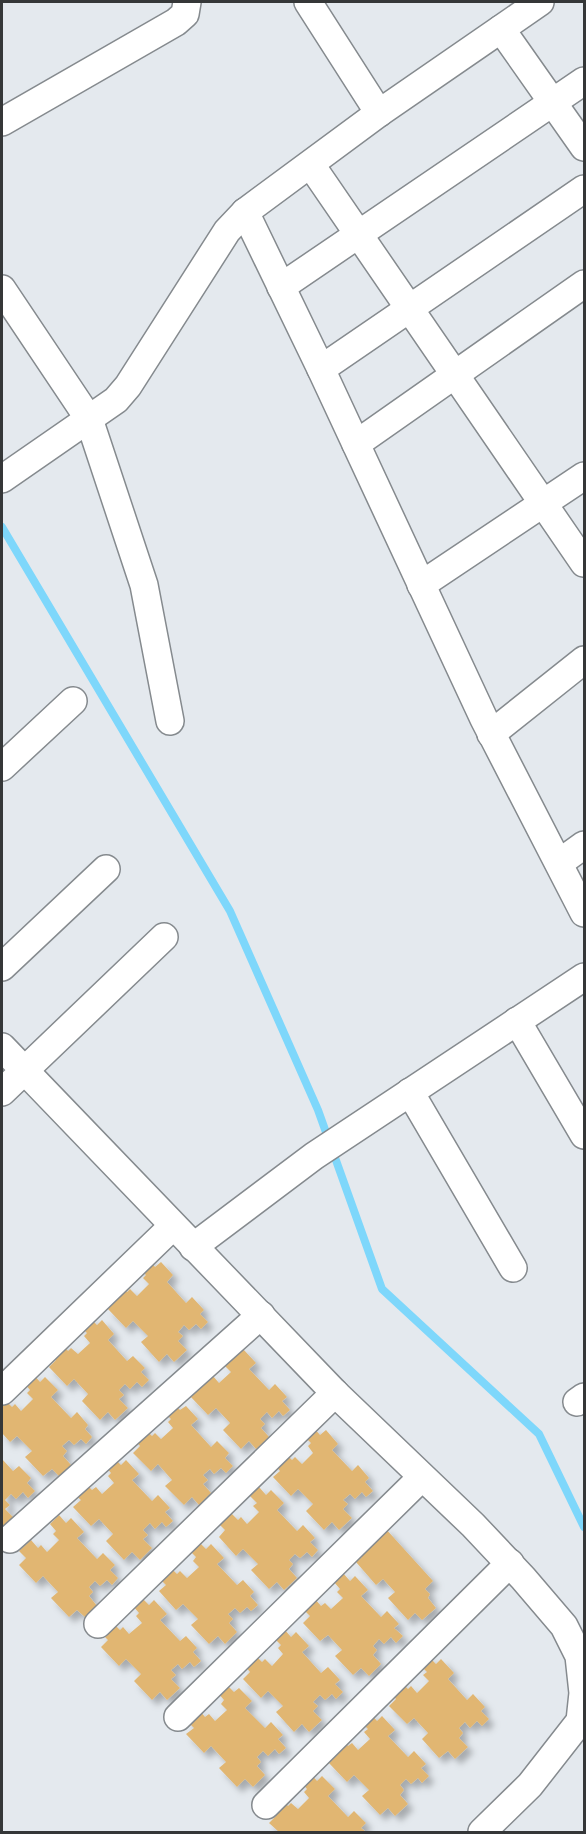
<svg xmlns="http://www.w3.org/2000/svg" width="586" height="1834" font-family="'Exo 2',sans-serif">
	<defs>
		<filter id="shadow"><feDropShadow dx="5.5" dy="5.5" stdDeviation="3" flood-color="#0004"/></filter>
	</defs>
	<rect width="100%" height="100%" fill="#e4e9ee"/>
	<g fill="none" stroke-linecap="round" stroke-linejoin="round">
		<path stroke="#7ed7fb" stroke-width="8" d="M2,527L230,911L318,1110L382,1289L539,1434L584,1527"/>
	</g>
	<g fill="#e1b672" filter="url(#shadow)">
		<path d="M148,1259L155,1267L161,1262L173,1275L167,1282L186,1303L192,1297L204,1310L200,1314L208,1322L201,1329L196,1324L189,1330L184,1325L178,1332L183,1336L178,1341L187,1350L174,1362L167,1354L159,1362L141,1342L148,1336L133,1321L126,1328L108,1309L115,1302L109,1296L120,1285L127,1292L130,1289L137,1296L149,1284L143,1278L146,1275L139,1268Z"/>
		<path d="M90,1318L97,1325L102,1320L114,1334L108,1340L127,1361L133,1356L145,1368L141,1372L149,1380L142,1387L137,1382L130,1389L125,1384L119,1390L124,1395L119,1399L128,1408L115,1420L108,1412L100,1420L82,1401L88,1394L74,1379L67,1386L49,1367L56,1360L50,1353L61,1343L68,1351L71,1348L78,1354L90,1343L84,1336L87,1333L80,1326Z"/>
		<path d="M243,1349L256,1363L249,1369L269,1390L275,1384L287,1397L282,1401L290,1410L283,1416L279,1411L272,1418L267,1412L260,1419L265,1424L261,1428L269,1437L256,1449L249,1441L241,1449L223,1430L230,1423L216,1408L208,1415L190,1396L213,1376L219,1383L231,1372L225,1366L229,1362L222,1355Z"/>
		<path d="M33,1374L40,1382L45,1377L58,1390L51,1397L71,1418L77,1412L88,1425L85,1429L92,1437L86,1444L81,1439L74,1445L69,1440L62,1446L67,1451L63,1456L71,1465L59,1476L52,1469L43,1476L25,1457L32,1451L17,1436L10,1442L2,1433V1402L4,1399L12,1407L15,1404L21,1411L33,1399L27,1393L30,1390L24,1383Z"/>
		<path d="M173,1403L180,1410L186,1406L198,1419L191,1425L211,1447L217,1441L229,1453L225,1458L233,1466L226,1473L221,1468L214,1474L210,1469L203,1475L208,1480L203,1484L211,1493L199,1505L192,1497L184,1505L165,1486L172,1480L158,1464L151,1471L133,1453L140,1446L134,1439L145,1429L152,1436L155,1433L161,1439L173,1428L168,1422L171,1419L164,1412Z"/>
		<path d="M314,1428L320,1435L326,1430L338,1444L332,1450L352,1471L358,1465L369,1478L365,1482L373,1491L366,1497L362,1492L355,1499L350,1494L343,1500L348,1504L343,1509L352,1518L339,1530L332,1522L324,1530L306,1511L313,1504L298,1489L291,1496L273,1477L280,1471L274,1464L285,1453L292,1460L295,1457L302,1464L313,1453L308,1446L311,1443L304,1436Z"/>
		<path d="M114,1458L121,1465L126,1460L139,1474L132,1480L152,1501L158,1495L170,1508L165,1512L173,1521L166,1527L162,1522L155,1529L150,1523L143,1530L148,1535L143,1539L152,1548L140,1560L132,1552L124,1560L106,1541L113,1534L99,1519L91,1526L73,1507L81,1500L74,1494L85,1483L92,1490L96,1487L102,1494L114,1483L108,1476L111,1473L105,1466Z"/>
		<path d="M2,1459L13,1471L19,1466L31,1478L27,1483L35,1491L28,1498L23,1492L16,1499L11,1494L5,1500L10,1505L5,1509L14,1518L2,1530Z"/>
		<path d="M259,1487L266,1495L271,1490L284,1503L277,1510L297,1531L303,1525L315,1538L310,1542L318,1550L312,1557L307,1552L300,1558L295,1554L289,1560L293,1564L289,1569L297,1578L284,1590L277,1582L269,1589L251,1570L258,1564L243,1549L236,1556L219,1537L225,1530L219,1524L231,1513L238,1520L241,1517L247,1524L259,1512L253,1506L257,1503L250,1496Z"/>
		<path d="M59,1515L66,1523L71,1518L84,1532L77,1538L97,1559L103,1553L115,1565L110,1570L118,1578L112,1585L107,1580L100,1586L95,1581L89,1587L93,1592L89,1596L97,1606L85,1617L77,1610L69,1617L51,1598L58,1592L43,1576L36,1583L19,1565L26,1558L19,1551L31,1540L38,1548L41,1545L47,1552L59,1540L53,1534L56,1531L50,1524Z"/>
		<path d="M385,1528L433,1581L425,1589L430,1594L428,1598L436,1608L422,1620L415,1613L408,1620L388,1598L395,1592L383,1579L376,1585L356,1562L362,1557L354,1549Z"/>
		<path d="M199,1542L206,1549L211,1544L224,1558L217,1564L237,1585L243,1580L254,1592L250,1596L258,1605L251,1611L247,1607L240,1613L235,1608L228,1614L233,1619L229,1623L237,1632L225,1644L218,1636L209,1644L191,1625L198,1619L183,1604L176,1610L159,1591L166,1585L159,1578L170,1567L177,1574L180,1571L187,1578L199,1567L193,1561L196,1557L190,1551Z"/>
		<path d="M343,1573L350,1581L355,1576L368,1590L361,1596L381,1617L387,1611L399,1624L394,1628L403,1636L396,1643L391,1637L384,1644L379,1639L373,1646L377,1650L373,1655L381,1664L369,1676L361,1668L353,1675L335,1656L342,1650L328,1635L320,1641L303,1623L310,1616L303,1609L315,1599L321,1606L325,1603L331,1609L343,1598L337,1592L340,1589L334,1582Z"/>
		<path d="M142,1598L149,1605L154,1600L167,1614L160,1620L180,1641L186,1636L197,1648L193,1652L201,1661L194,1667L190,1662L182,1669L178,1664L171,1670L176,1675L171,1679L180,1688L167,1700L160,1692L152,1700L134,1681L141,1674L126,1659L119,1666L101,1647L108,1640L102,1634L113,1623L120,1630L123,1627L129,1634L142,1623L136,1616L139,1613L133,1606Z"/>
		<path d="M284,1629L291,1637L296,1632L309,1646L302,1652L321,1673L328,1667L340,1680L335,1684L343,1692L336,1699L332,1694L325,1700L320,1695L313,1702L318,1706L313,1711L322,1720L309,1732L302,1724L294,1732L276,1712L283,1706L268,1691L261,1698L243,1679L250,1672L244,1665L255,1655L262,1662L265,1659L272,1666L283,1654L278,1648L281,1645L274,1638Z"/>
		<path d="M429,1657L436,1664L441,1659L454,1673L448,1679L467,1700L473,1694L485,1707L481,1711L489,1719L482,1726L477,1721L470,1728L465,1722L459,1728L463,1733L459,1738L468,1747L455,1759L448,1751L439,1758L422,1739L428,1733L414,1718L407,1724L389,1706L396,1699L390,1692L401,1682L408,1689L411,1686L417,1693L429,1681L423,1675L427,1672L420,1665Z"/>
		<path d="M227,1685L234,1692L239,1688L252,1701L245,1708L265,1728L271,1722L283,1735L278,1739L286,1748L279,1754L275,1749L268,1756L263,1751L257,1757L261,1762L257,1766L265,1775L253,1787L245,1779L237,1787L219,1768L226,1762L211,1746L204,1753L186,1734L194,1728L187,1721L199,1710L205,1717L209,1714L215,1721L227,1710L221,1704L224,1700L218,1693Z"/>
		<path d="M370,1713L377,1721L382,1716L395,1730L388,1736L408,1757L414,1751L426,1764L421,1768L429,1776L422,1783L418,1778L411,1784L406,1779L400,1785L404,1790L400,1795L408,1804L395,1816L388,1808L380,1815L362,1796L369,1790L354,1775L347,1782L329,1763L336,1756L330,1749L342,1738L348,1746L352,1743L358,1750L370,1739L364,1732L368,1729L361,1722Z"/>
		<path d="M310,1773L317,1781L322,1776L335,1789L328,1796L348,1817L354,1811L366,1823L361,1828L366,1832H279L269,1823L276,1816L270,1809L281,1798L288,1806L291,1803L298,1809L309,1798L304,1792L307,1789L301,1782Z"/>
	</g>
	<g fill="none" stroke-linecap="round" stroke-linejoin="round">
		<defs>
			<g id="minor">
				<path d="M308,2L379,113"/>
				<path d="M501,29L584,147"/>
				<path d="M2,122L176,22L185,14L187,2"/>
				<path d="M311,165L584,563"/>
				<path d="M245,212L321,369L484,719L584,913"/>
				<path d="M281,287L584,81"/>
				<path d="M2,289L89,419L144,585L170,721"/>
				<path d="M321,369L584,189"/>
				<path d="M356,444L584,284"/>
				<path d="M2,479L116,400L128,386L227,231L245,212L379,113L540,2"/>
				<path d="M421,585L584,476"/>
				<path d="M491,734L584,660"/>
				<path d="M2,767L73,701"/>
				<path d="M559,863L584,845"/>
				<path d="M2,967L106,869"/>
				<path d="M517,1021L584,1135"/>
				<path d="M2,1047L335,1393L473,1525L523,1578L564,1626L579,1656L583,1693L580,1721L530,1785L482,1832"/>
				<path d="M2,1092L164,937"/>
				<path d="M410,1092L513,1268"/>
				<path d="M193,1247L314,1156L584,977"/>
				<path d="M2,1391L173,1226"/>
				<path d="M577,1402L584,1397"/>
				<path d="M10,1539L261,1315"/>
				<path d="M98,1624L335,1393"/>
				<path d="M178,1717L422,1477"/>
				<path d="M266,1805L510,1563"/>
			</g>
		</defs>
		<use href="#minor" stroke="#858a8e" stroke-width="30"/>
		<use href="#minor" stroke="#fff" stroke-width="27"/>
	</g>
	<rect width="586" height="1834" fill="none" stroke="#353738" stroke-width="6"/>
</svg>
